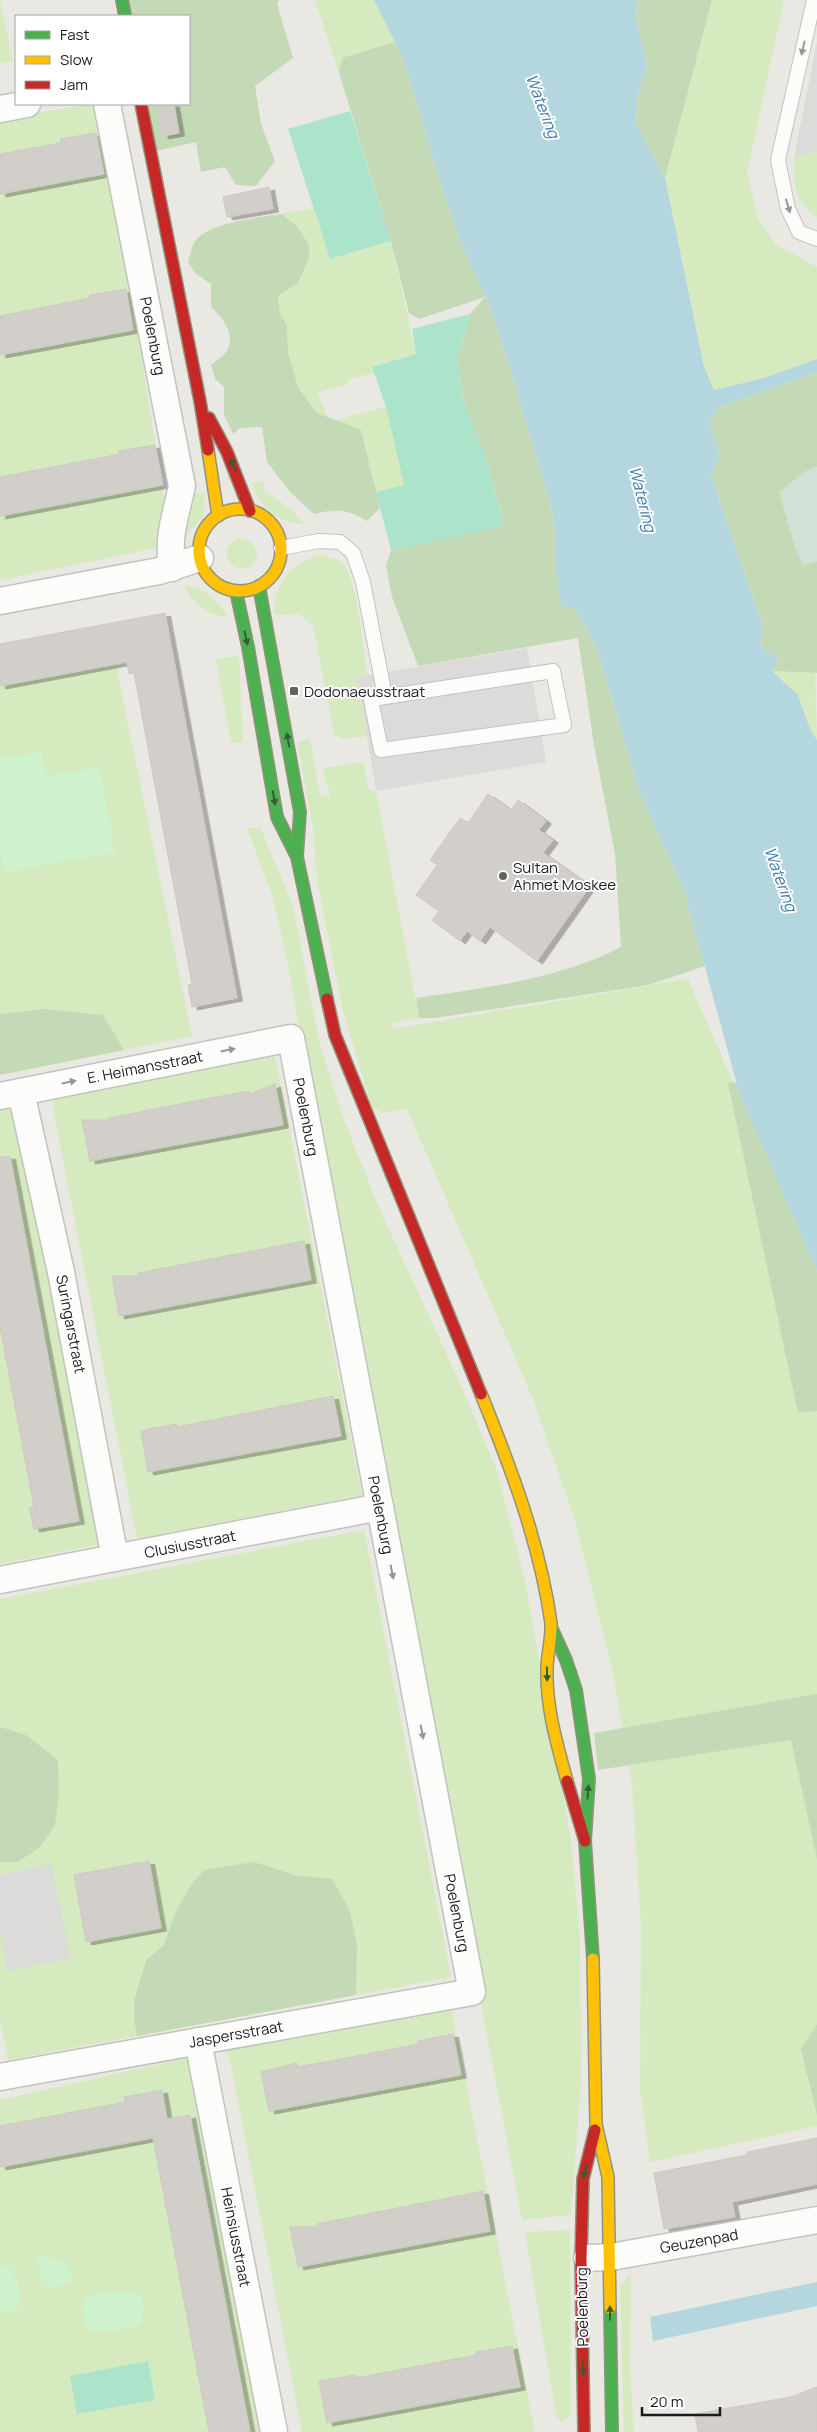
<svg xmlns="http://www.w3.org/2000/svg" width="817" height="2432" font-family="Manrope,sans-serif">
	<defs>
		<filter id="shadow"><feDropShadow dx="5.5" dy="3" stdDeviation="0" flood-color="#0004"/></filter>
	</defs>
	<rect width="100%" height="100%" fill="#eae8e2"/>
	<g fill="#d6eabf">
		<path d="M0,0L13,61L0,64Z"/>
		<path d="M315,0H374L395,42L343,58L339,73Z"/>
		<path d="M712,0H784L747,173L758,218L775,244L817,267V359L764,378L714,390L704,367L665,178Z"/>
		<path d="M88,104H101L164,498L156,548L0,580V120Z"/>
		<path d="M817,152V217C793,200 793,185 794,157Z"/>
		<path d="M313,208L330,259L391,241L416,354L372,367L374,373L349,379L348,384L317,393L329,418L317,413L298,387L288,353L287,325L280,314L278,296L298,283L309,258L308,245L296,225L281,214Z"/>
		<path d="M386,407L404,486L376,492L361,430L332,421Z"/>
		<path d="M263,481L265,491L291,509L304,524C276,522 261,508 251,483Z"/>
		<path d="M205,493L203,517L183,538L189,495Z"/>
		<circle cx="242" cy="554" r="15"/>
		<path d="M320,555L341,561C358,579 363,648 367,675L357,677L367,736L342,739L334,734L313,625L298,614L274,615C275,582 289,565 320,555Z"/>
		<path d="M184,586C204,586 219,602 229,617C208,616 193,604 184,586Z"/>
		<path d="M239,656L243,742L231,743L216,659Z"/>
		<path d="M116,665L192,1036L0,1075V686Z"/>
		<path d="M772,671L815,673L817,740L810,729L798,695Z"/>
		<path d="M310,739L320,795L330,797L323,768L363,762L369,791H376L419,1018L391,1023L392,1029L688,979L817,1275V2126L650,2162L640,2089L641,1927L632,1785L613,1672L576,1524L533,1399L407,1109L384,1113L372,1108L343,1011L317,881L313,828L297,742Z"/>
		<path d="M260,827L293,906L320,1045L344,1120L380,1210L460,1383L497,1471L525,1581L571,1839L580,1938L581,2082L571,2215L522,2220L349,1311L288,964L272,895L247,829Z"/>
		<path d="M275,1056L362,1495L137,1539L53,1109L54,1098Z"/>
		<path d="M11,1105L18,1108L101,1544L0,1564V1108Z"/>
		<path d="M364,1530L451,1977L8,2060L0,2019V1599Z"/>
		<path d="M451,2007L535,2432H302L228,2050Z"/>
		<path d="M196,2056L268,2432H0V2100Z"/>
		<path d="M570,2230L571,2415L562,2422L556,2415L525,2232Z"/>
		<path d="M631,2273L630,2371L634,2432H624L620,2288Z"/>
	</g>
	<g fill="#c4dab6">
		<path d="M118,0H279L277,4L293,58L255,86L261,124L275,161L256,186L236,185L225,167L201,172L196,142L147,153L138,104H189V16H121Z"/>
		<path d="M637,0H712L665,178L635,122L637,96L647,65L636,20Z"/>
		<path d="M395,42L403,58L444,194L466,255L489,303L505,352L551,504L556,542L555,562L575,608L598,650L639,791L684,890L705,966L648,985L435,1018H419L416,998C485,988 559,979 621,947L615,854L594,745L578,638L418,666L392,597L386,565L391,550L504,525L488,464L464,402L457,362L470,314L485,297L419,319L409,313L391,241L339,73L342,58Z"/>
		<path d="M281,214L296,225L309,245V258L298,283L278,296L280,314L287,325L288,353L298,387L317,413L361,430L380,508L367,521C347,509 337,509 314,514L290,492L267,462L262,427L240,428L233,434L224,415V387L215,379L211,365C215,361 223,357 226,352C237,335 223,318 211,307V284L195,273L188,262C190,256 191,249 194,243C204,223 261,217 281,214Z"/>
		<path d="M817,372V467L804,472V565L817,561V673L772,671L778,659L760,646L763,628L711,474L720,457L709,422L720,407Z"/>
		<path d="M45,1009L103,1015L124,1050L0,1075V1014Z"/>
		<path d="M736,1082L817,1271V1411L798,1413L728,1083Z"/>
		<path d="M817,1694V1859L791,1740L598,1770L594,1733Z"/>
		<path d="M0,1727L26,1735L58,1760L59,1792L55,1825L40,1847L18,1862H0Z"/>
		<path d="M254,1862L294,1875L332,1879L350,1911L357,1946L356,1995L137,2036L134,2021V2001L146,1960L164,1945L174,1915L191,1885L204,1870Z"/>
		<path d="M817,2024V2115L801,2049Z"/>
	</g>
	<path fill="#d0e1d6" d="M817,467V561L803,565L795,547L779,492L804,472Z"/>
	<g fill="#cef2ce">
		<path d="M41,752L46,776L100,767L115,853L4,872L0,850V759Z"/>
		<path d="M44,2256L65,2262L72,2272L71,2280C49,2297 41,2282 37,2261L40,2257Z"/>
		<path d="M0,2265L11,2269L18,2284L20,2305L11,2312L0,2310Z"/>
		<path d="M134,2291L142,2296C144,2307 144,2315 140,2325C124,2330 102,2334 86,2328C71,2285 107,2294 134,2291Z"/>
	</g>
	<g fill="#ace4cb">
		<path d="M350,111L391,241L330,259L288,129Z"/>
		<path d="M470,314L457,362L464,402L488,464L504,526L391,550L376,492L404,485L386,407L372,367L416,354L412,329Z"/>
		<path d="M148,2361L155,2400L77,2414L70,2376Z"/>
	</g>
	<g fill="#dcdbd9">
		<path d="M817,42V152L794,157Z"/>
		<path d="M527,648L546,762L376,791L357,677Z"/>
		<path d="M51,1864L71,1958L8,1971L0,1934V1875Z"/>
	</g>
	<g fill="#b4d6de">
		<path d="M374,0H637L636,20L647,65L637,96L635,122L665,178L704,367L714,390L764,378L817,359V372L720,407L709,422L720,457L711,475L763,628L760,646L778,659L772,671L798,695L810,729L817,740V1271L739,1092L684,890L639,791L598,650L575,608L561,606L555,562L556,542L551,504L505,352L489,303L466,255L444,194L403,58Z"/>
		<path d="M817,2282V2306L653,2341L650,2317Z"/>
	</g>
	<g fill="#d2cfcb" stroke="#cdc9c4" filter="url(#shadow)">
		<path d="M157,104H174L179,133L163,136Z"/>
		<path d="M96,133L104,174L0,194V154L61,143L60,139Z"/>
		<path d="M269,187L273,209L227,217L223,197Z"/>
		<path d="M126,289L133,330L0,355V316L90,298V295Z"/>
		<path d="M155,445L163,485L0,516V477L120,454L119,451Z"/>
		<path d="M165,613L237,998L192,1007L188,985L192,984L134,673L129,674L127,662L0,686V644Z"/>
		<path d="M488,794L511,810L518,800L546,821L539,830L553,840L543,853L590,886L537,961L490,927L480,941L467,931L460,941L432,920L439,911L416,895L437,865L430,860L460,818L468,823Z"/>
		<path d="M275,1084L283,1125L90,1161L82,1120H109V1118L189,1102L249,1091L250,1094Z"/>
		<path d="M10,1156L79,1521L34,1529L29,1508L34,1507L0,1327V1157Z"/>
		<path d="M304,1241L311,1280L119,1316L112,1276H138V1273Z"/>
		<path d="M333,1396L341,1436L148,1472L141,1432L149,1429L177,1424V1427Z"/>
		<path d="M149,1861L161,1928L86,1942L74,1875Z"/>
		<path d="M453,2034L461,2075L269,2111L261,2072L297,2063L298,2067L357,2056L418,2044V2041Z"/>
		<path d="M162,2090L167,2119L190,2115L250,2432H209L153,2138L0,2167V2126L125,2102L124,2097Z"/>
		<path d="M817,2138V2184L732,2202L735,2217L664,2229L654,2173L747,2155V2152Z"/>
		<path d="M483,2191L490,2231L298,2267L290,2227H318L317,2224Z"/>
		<path d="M512,2346L520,2387L327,2423L319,2381L355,2375L356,2378L476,2355V2352Z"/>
		<path d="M817,2387V2432H698L695,2414L791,2397Z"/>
	</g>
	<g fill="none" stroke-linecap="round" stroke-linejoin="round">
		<defs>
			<g id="lane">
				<path d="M814,0L778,160L788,209L799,232L817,239"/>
				<path d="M281,548L319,541L340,542L353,553L363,582L385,697L371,700L381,750L564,725L553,671L385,697"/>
			</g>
			<g id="street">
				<path d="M107,104L182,486C176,513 167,539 172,568"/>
				<path d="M0,109L27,104"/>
				<path d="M0,601L159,571L200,558"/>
				<path d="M21,1092L61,1272L115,1558"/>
				<path d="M0,1096L291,1038L472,1992L0,2077"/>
				<path d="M0,1580L380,1507"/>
				<path d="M198,2041L274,2432"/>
				<path d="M587,2258L611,2257L817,2220"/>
			</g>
			<g id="fast">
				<path d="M122,0L125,16"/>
				<path d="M259,586L300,812L297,856"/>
				<path d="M236,591L248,647L277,817L297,857L327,999"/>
				<path d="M551,1627L566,1660L576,1690L589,1779L585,1841L593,1959"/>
				<path d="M610,2308L612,2432"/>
			</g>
			<g id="slow">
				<path d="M208,450L218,516"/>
				<circle cx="240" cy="550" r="41"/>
				<path d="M481,1394C511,1468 540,1544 551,1623C552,1638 547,1654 547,1669C546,1708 557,1744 567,1781"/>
				<path d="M593,1959L596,2124L608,2177L610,2308"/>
			</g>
			<g id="jam">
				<path d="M141,104L200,401L208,450"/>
				<path d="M209,418L227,452L250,511"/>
				<path d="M327,999L335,1035L481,1394"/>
				<path d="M567,1781L585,1841"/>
				<path d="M584,2432L581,2259L583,2179L595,2130"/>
			</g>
		</defs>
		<use href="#lane" stroke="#c2c2bf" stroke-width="16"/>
		<use href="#street" stroke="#c2c2bf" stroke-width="29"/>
		<use href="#fast" stroke="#91937a" stroke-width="14"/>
		<use href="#slow" stroke="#91937a" stroke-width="14"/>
		<use href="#jam" stroke="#91937a" stroke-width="14"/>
		<use href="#lane" stroke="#fcfcfb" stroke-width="14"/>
		<use href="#street" stroke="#fcfcfb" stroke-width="26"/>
		<use href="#fast" stroke="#4caf50" stroke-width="11"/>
		<use href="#slow" stroke="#ffc107" stroke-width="11"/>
		<use href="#jam" stroke="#c62828" stroke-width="11"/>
	</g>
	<defs><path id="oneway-solid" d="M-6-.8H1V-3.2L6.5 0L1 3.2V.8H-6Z" transform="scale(1.25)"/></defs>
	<g fill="#979796">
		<use href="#oneway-solid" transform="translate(803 48) rotate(103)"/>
		<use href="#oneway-solid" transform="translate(788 206) rotate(73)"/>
		<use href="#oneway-solid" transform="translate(228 1050) rotate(-11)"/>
		<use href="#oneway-solid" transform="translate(69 1082) rotate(-11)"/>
		<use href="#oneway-solid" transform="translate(392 1572) rotate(79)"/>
		<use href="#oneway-solid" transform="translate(422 1732) rotate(79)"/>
	</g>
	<g fill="#315e33">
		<use href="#oneway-solid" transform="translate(233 465) rotate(-113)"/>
		<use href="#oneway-solid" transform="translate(246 638) rotate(77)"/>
		<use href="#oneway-solid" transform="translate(288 740) rotate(-100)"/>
		<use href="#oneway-solid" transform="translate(274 798) rotate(80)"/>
		<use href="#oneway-solid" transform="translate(547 1674) rotate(89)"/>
		<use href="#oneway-solid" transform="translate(588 1792) rotate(-86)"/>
		<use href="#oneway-solid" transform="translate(585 2171) rotate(103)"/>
		<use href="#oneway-solid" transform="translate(610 2313) rotate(-90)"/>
		<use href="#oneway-solid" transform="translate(583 2368) rotate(89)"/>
	</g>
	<g fill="#636361" stroke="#fff" stroke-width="2">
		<rect x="289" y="686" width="10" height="10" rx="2.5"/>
		<circle cx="503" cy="876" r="5"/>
	</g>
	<g text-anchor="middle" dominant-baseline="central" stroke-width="4" stroke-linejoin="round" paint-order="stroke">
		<g font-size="15" fill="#1b1b1b" stroke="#fff">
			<text transform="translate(153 336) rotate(79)">Poelenburg</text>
			<text transform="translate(145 1067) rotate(-11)">E. Heimansstraat</text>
			<text transform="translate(306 1117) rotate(79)">Poelenburg</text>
			<text transform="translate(71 1324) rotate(79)">Suringarstraat</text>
			<text transform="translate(381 1515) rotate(79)">Poelenburg</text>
			<text transform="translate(190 1544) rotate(-11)">Clusiusstraat</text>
			<text transform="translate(457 1913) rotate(79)">Poelenburg</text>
			<text transform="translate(236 2034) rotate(-10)">Jaspersstraat</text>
			<text transform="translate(236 2237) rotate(79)">Heinsiusstraat</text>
			<text transform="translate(699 2241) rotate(-10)">Geuzenpad</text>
			<text transform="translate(582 2307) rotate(-91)">Poelenburg</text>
		</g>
		<g font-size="15" fill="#1b1b1b" stroke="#fff" text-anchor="start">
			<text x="304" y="691">Dodonaeusstraat</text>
			<text x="513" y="867">Sultan<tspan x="513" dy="17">Ahmet Moskee</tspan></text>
		</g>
		<g font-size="16" font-style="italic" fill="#4479ad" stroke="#fff">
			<text transform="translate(543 106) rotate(69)">Watering</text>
			<text transform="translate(643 499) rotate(76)">Watering</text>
			<text transform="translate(781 879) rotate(70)">Watering</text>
		</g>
	</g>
	<rect x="15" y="15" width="175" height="90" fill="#ffffff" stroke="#a4a4a4"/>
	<rect x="25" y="31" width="25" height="8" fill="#4caf50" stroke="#a4a4a4"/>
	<text x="60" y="40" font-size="15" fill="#1b1b1b">Fast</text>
	<rect x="25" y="56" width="25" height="8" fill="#ffc107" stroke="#a4a4a4"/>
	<text x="60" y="65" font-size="15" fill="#1b1b1b">Slow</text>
	<rect x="25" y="81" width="25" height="8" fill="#c62828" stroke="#a4a4a4"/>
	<text x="60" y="90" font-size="15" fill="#1b1b1b">Jam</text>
	<path d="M642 2407v8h78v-8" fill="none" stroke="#1b1b1b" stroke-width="2.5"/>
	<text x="650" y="2407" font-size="15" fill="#1b1b1b" stroke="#ffffff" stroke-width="4" paint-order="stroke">20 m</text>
</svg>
